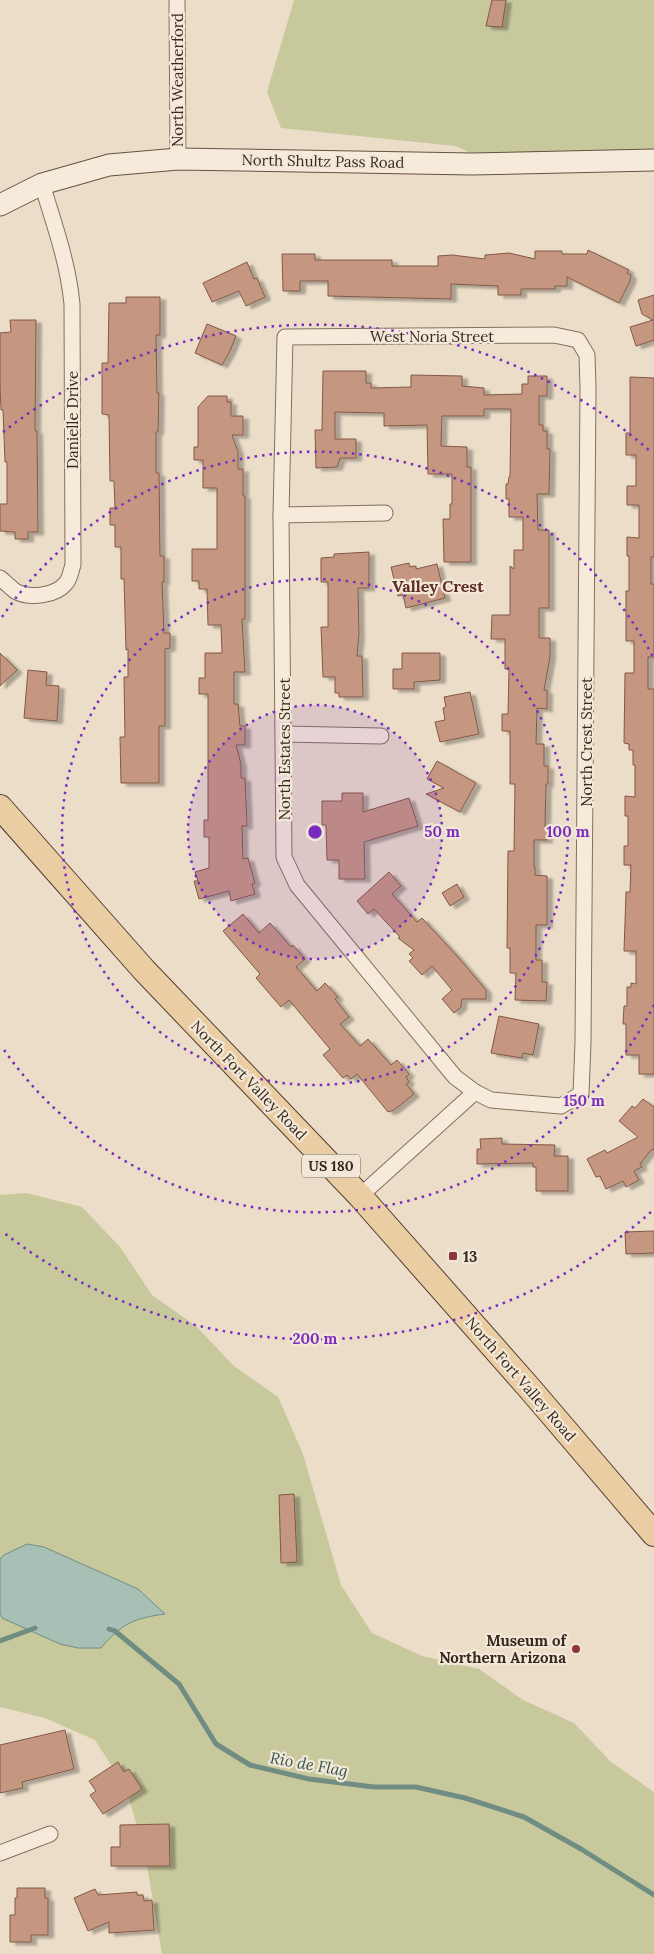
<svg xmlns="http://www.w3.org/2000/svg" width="654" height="1954" font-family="Lora,serif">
	<defs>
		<filter id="shadow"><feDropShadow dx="5.5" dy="3" stdDeviation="1" flood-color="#0004"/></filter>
	</defs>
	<rect width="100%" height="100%" fill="#ebddc8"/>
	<g fill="#c7c89c">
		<path d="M294,0H654V164L568,173L505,168L455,146L281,128L267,92Z"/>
		<path d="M26,1193L82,1207L120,1247L152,1295L196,1326L234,1366L278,1397L303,1454L341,1585L372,1633L422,1656L479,1669L523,1700L574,1723L611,1762L654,1792V1954H162L145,1854L126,1788L95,1740L45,1718L0,1707V1195Z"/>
	</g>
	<path fill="#a8bfb6" stroke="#708d83" d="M27,1544L44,1547L138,1589L165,1614C134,1618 121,1624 101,1648H78L60,1644L2,1618L0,1614V1559L4,1555Z"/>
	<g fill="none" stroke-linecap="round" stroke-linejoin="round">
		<g stroke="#708d83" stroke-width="5">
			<path d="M109,1629L115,1631L179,1684L216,1744L250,1765L309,1779L374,1787H416L465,1798L524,1817L581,1849L654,1895"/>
			<path d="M0,1641L35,1628"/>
		</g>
	</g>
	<g fill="#c59781" stroke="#825846" filter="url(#shadow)">
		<path d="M492,0H506L502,27L486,26Z"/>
		<path d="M588,250L629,270L627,273L631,275L630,281L619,303L567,277V286H555V289H521V295H498V286L451,284V299L328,296V281H300V291H283L282,254H315V260H392V266H438V256L452,255L485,259V255L509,253L535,259V251H562V254H587Z"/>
		<path d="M247,262L254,279L257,278L265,297L246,306L239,291L212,302L203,283Z"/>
		<path d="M654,295V340L636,346L630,327L653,320L642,314L638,300Z"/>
		<path d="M126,297H160V335H156L157,393H159L158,432H156V473H159L160,556H164V582H162L164,633H170V648L165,649V726H159V783H121L120,737H125L124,677H128V649L126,650L124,579H121V547H115V525H110V508H115L114,481H110L109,415L102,414V363H108L109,303H126Z"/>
		<path d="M10,320H36L35,431H37L38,532H28V539H15V532L0,531V504H7V462H5L3,410H1L0,385V333L11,332Z"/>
		<path d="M207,324L236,336L229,353L222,365L195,353Z"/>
		<path d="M323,371H366V383H371V388L411,387V375L462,376V386L484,388V395L522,394V384H528V376H547V396H539V425H543V431H547V449H550L549,494H537L538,530H549V608H539V638H550V657L544,690L547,691V709L537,708L536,744H544V766H548V784H546L545,827H547V840H534V867H535V875L547,876V925H536V960H542V982H547L546,1001L515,1000L516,973H510V948H507L508,851H514L515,784H510V731H502V714H508L509,669H505V639H491L492,615H510V566L514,569V550H523V517H509V499H506V484H508L509,477H510L511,409H484V416H442L441,446L467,447V467H471V562H444L443,519H450V504H452V474H428L427,425L384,426V413L335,412V439H356V458H340L337,467L316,468L315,430H322Z"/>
		<path d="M630,377L654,378V557H651V584H654V657H648V689H654V1074H639V1055H626V1024H623L624,1006H627V987H631V983L636,984V951H624L626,892H630L631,865H624V846H628V816H625V796L635,797V765H633V750H629V744L624,743L625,673H634V641H626V591H629V556H627V537L639,538V505H627V486H636V455H626V433H630Z"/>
		<path d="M208,396H227V402H231V416H243V435H232L238,452V469H243V496H245V619H242L245,672H234V704H238L240,726H245V745H236L241,764V778H245L247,826H242L243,859L248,858L255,883L252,884L255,894L231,901L229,891L199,899L194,881H198L195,872L209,868V837H204V820H208V694H199V678H205V653H222L221,625H208L207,589H199V581H192V549H217V488H203V460H194V447H198V407Z"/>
		<path d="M369,552V588H358L359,634L357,656H362L363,697H339V693H335V677H323L321,627H328V582H321V558L334,557V554Z"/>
		<path d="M409,563L410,567L416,566V569L437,564L445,598L406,608L403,595L398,596L391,567Z"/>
		<path d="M0,653L17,670L0,686Z"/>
		<path d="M402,653H440V680L414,682V689H393V669H402Z"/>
		<path d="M28,670L47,672L46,685L59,686L57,721L24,718Z"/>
		<path d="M470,692L479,734L440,742L435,722L445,720L443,708L446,707L444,697Z"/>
		<path d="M437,761L476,783L460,812L426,794L444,788L427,779Z"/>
		<path d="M342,793H363V812L409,798L418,826L364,842L365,879H339V860H327L326,825H322V801H342Z"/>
		<path d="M389,872L401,886L392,894L417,922L422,918L458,957L486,990V999H462L461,1007L454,1013L442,999L452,990L432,966L422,975L409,961L413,958L409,954L414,950L398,938L400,937L374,909L368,914L357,901Z"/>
		<path d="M457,884L464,897L450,906L442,893Z"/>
		<path d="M243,914L259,933L270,923L291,947L293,945L305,959L296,967L317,991L325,983L338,997L335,999L349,1017L340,1024L360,1046L368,1039L391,1065L397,1060L409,1074L406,1077L409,1082L406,1084L414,1094L394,1110L388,1112L357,1074L351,1079L347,1075L343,1078L323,1055L330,1049L289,1000L281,1007L256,978L260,974L223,931Z"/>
		<path d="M499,1016L539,1024L533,1055L523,1053L522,1058L491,1053Z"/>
		<path d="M643,1099L654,1107V1150L652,1149L640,1164L642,1167L634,1171L639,1180L626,1187L623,1181L606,1189L600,1176L596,1177L587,1159L605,1150L607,1153L638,1137L619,1121L632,1106L635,1108Z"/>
		<path d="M502,1138V1144L555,1145L554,1156H568V1191H536V1167H533V1163L477,1164V1149H481L480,1139Z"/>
		<path d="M654,1231V1253L626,1254L625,1232Z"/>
		<path d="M294,1494L297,1562L281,1563L279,1495Z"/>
		<path d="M65,1730L74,1769L22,1782L23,1788L0,1793V1745Z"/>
		<path d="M118,1762L124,1772L129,1769L142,1789L103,1814L90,1795L96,1791L89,1781Z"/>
		<path d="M169,1824L170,1866H111V1847H120V1825Z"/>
		<path d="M17,1888H45V1898H48V1935H31V1942H10V1915H15V1898H17Z"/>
		<path d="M95,1889L98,1895L137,1892V1895H143L144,1901L152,1900L154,1930L109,1933V1922L88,1931L74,1898Z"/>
	</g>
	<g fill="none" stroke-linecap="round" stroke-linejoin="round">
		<defs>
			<g id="street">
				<path d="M177,0L178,159"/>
				<path d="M554,335L578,340L587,355L588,388L583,1042L581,1094L561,1106L491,1100L475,1092L455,1077L297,885L284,857L281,515L285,337Z"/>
				<path d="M281,515L385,513"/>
				<path d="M0,578C5,582 10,587 15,591C29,599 56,596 66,583C70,579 71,570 73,565L72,304C68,262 54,224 42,184"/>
				<path d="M284,734L381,736"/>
				<path d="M360,1196L475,1092"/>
				<path d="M0,1853L50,1834"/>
			</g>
			<path id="secondary" d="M0,205L42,184L109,165L178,159L472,164L654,160"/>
			<path id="primary" d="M0,807L144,970L360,1196L531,1390L654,1534"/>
		</defs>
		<use href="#street" stroke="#856f5e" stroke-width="17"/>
		<use href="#secondary" stroke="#675141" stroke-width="23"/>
		<use href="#primary" stroke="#533e32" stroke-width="26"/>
		<use href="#street" stroke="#f6ebda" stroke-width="15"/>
		<use href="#secondary" stroke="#f6ebda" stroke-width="21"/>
		<use href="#primary" stroke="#eacda3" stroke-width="24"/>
	</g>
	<circle cx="315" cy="832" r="127" fill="#7b2cbf" fill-opacity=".12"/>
	<g fill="none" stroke="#7b2cbf" stroke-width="2.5" stroke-dasharray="2.5 5">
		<circle cx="315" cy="832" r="127"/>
		<circle cx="315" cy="832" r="253"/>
		<path d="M654 1005A380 380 0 0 1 2 1047M2 617A380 380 0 0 1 654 659"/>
		<path d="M651 1212A507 507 0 0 1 3 1232M3 432A507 507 0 0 1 651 452"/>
	</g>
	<g fill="#8e343d" stroke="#f3e8d7" stroke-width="2">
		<rect x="448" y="1251" width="10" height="10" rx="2.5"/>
		<circle cx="576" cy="1649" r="5"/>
	</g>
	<g text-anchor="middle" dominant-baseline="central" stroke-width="4.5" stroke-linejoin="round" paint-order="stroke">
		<rect fill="#f3e8d7" stroke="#6f6258" stroke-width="1" x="302" y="1154.5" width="58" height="23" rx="4"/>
		<g font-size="14" font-weight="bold" fill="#372921">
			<text x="331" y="1166">US 180</text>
		</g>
		<g font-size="15" fill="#372921" stroke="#f3e8d7">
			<text transform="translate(177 80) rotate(-90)">North Weatherford</text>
			<text transform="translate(323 161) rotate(1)">North Shultz Pass Road</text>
			<text x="432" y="336">West Noria Street</text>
			<text transform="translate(72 420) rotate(-90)">Danielle Drive</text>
			<text transform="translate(586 742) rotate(-90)">North Crest Street</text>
			<text transform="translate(284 749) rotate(-90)">North Estates Street</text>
			<text transform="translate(249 1080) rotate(46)">North Fort Valley Road</text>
			<text transform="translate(521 1379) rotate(49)">North Fort Valley Road</text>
		</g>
		<g font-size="15" font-weight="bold" fill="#372921" stroke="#f3e8d7" text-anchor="start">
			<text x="463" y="1256">13</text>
			<text x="566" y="1640" text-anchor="end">Museum of<tspan x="566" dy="17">Northern Arizona</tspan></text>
		</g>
		<g font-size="16" font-weight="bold" fill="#5f2b24" stroke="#f3e8d7">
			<text x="438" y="586">Valley Crest</text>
		</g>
		<g font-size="16" font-style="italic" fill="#31554f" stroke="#f3e8d7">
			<text transform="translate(309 1764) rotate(10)">Rio de Flag</text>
		</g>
	</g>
	<circle cx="315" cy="832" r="8" fill="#7b2cbf" stroke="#f3e8d7" stroke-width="2.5"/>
	<g font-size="15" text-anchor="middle" font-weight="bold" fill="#7b2cbf" stroke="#f3e8d7" stroke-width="4.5" stroke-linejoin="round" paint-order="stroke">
		<text x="442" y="837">50 m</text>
		<text x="568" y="837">100 m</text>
		<text x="584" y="1106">150 m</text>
		<text x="315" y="1344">200 m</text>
	</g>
</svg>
